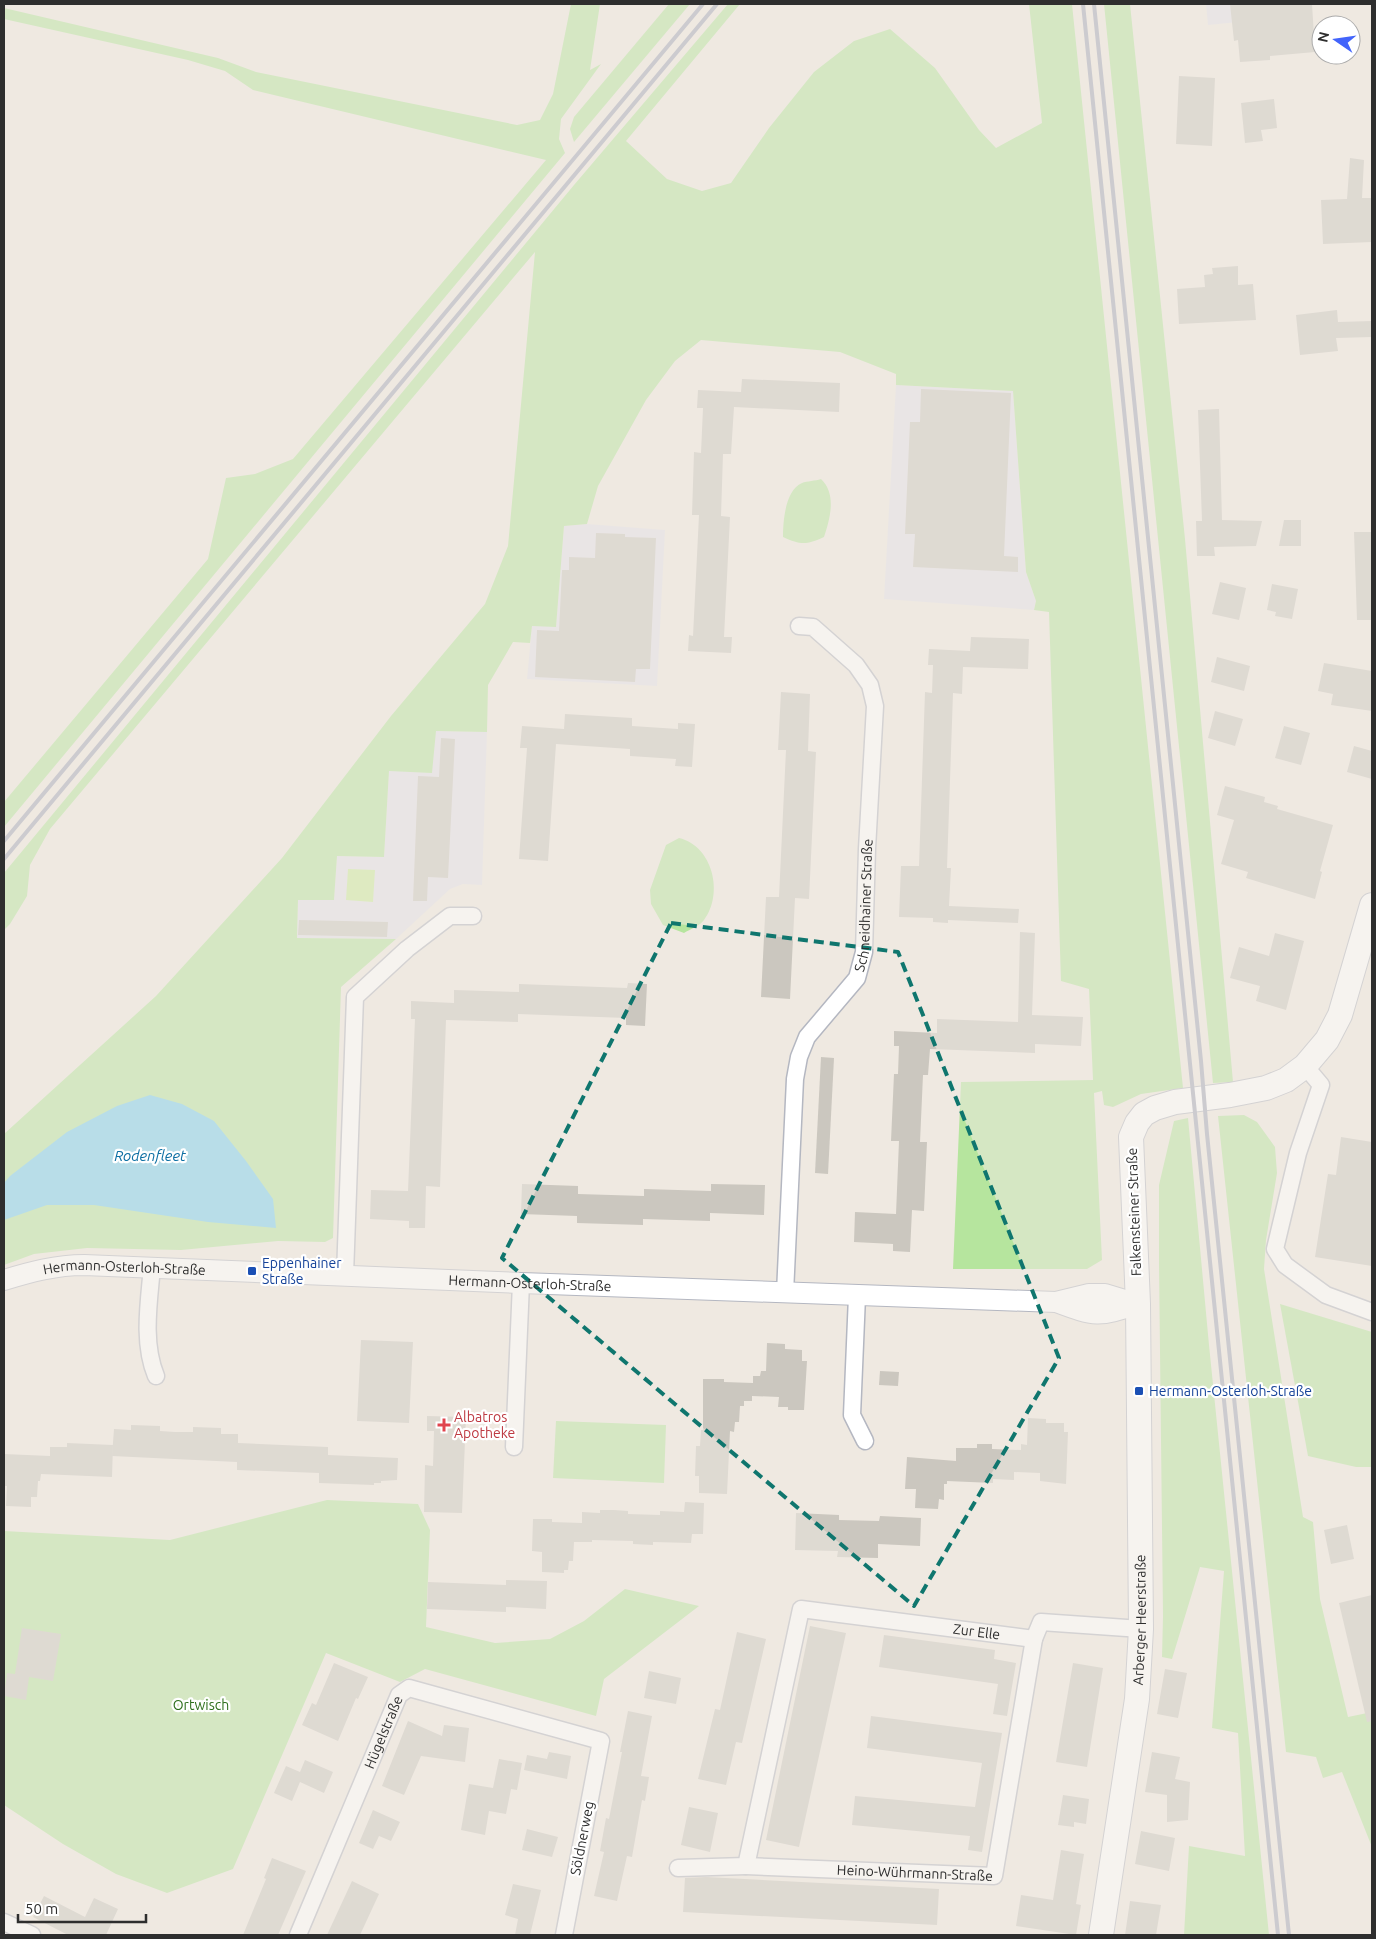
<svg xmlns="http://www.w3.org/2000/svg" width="1376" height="1939" font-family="Ubuntu,sans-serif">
	<rect width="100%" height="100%" fill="#efe9e1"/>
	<g fill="#e3e1e8">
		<path d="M1206,4H1257L1259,20L1208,25Z"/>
		<path d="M896,385L1013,391L1026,572L1036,601L1034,610L884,599Z"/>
		<path d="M587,524L665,530L657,686L527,679L532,626H556L564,526Z"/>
		<path d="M436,731L487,732L482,885L463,884L450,889L396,939L297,938L298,899L334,900L337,856L384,857L389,771Z"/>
	</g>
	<g fill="#b6e59e">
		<path d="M571,4H600L590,70L601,64L561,119L559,139L565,153L4,827V802L208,559L226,478L255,474L293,459L546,160L253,90L225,71L188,60L4,19V8L218,58L256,72L517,125L540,120L553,94Z"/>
		<path d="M669,4H690L574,142L570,129L574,117Z"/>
		<path d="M728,4H740L626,141L667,179L702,191L731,183L769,128L814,72L854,41L890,29L935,68L979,130L996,148L1042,123L1029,4H1072L1183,1088L1141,1094L1113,1107L1104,1105L1102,1091L1094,1093L1102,1260L1087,1269H953L961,1082L1093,1080L1089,989L1061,981L1049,612L1034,610L1036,601L1026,572L1013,391L896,385V374L840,352L701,340L675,361L646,400L598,486L587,524L564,526L556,627L532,626L530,643L513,642L488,685L487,732L436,731L432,773L389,771L384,857L337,856L334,900H298L297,938L396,939L341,987L333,1238L325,1242L278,1241L181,1250L87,1248L34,1254L4,1265V1134L156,996L282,858L391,716L485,604L508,546L535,252L50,829L30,865L27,896L10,924L4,930V873L574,185Z"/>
		<path d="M1104,4H1130L1185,539L1233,1082L1213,1083Z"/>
		<path d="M821,479C837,494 830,519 824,537C806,545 801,545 783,537C783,522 785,490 802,483C807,481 815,481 821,479Z"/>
		<path d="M679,838C713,846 724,894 704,920C700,926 690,929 684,933L663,925L651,904L650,890L666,845Z"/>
		<path d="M1244,1115L1257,1122L1275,1147L1277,1173L1266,1240L1264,1269L1303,1517L1313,1522L1320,1599L1348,1717L1372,1712V1847L1342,1772L1323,1778L1316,1757L1286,1752L1218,1116Z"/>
		<path d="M1188,1118L1209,1345L1269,1935H1184L1189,1846L1245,1856L1238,1733L1212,1728L1224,1571L1200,1567L1172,1659L1162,1657L1163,1616L1159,1263V1185L1174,1121Z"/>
		<path d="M1280,1304L1372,1332V1467H1356L1308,1456Z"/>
		<path d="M556,1421L666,1425L664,1483L553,1478Z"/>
		<path d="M327,1500L418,1504L430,1530L426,1627L495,1643L550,1639L584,1621L625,1589L699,1606L604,1679L596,1716L425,1669L400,1682L326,1653L233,1869L167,1893L116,1874L63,1844L4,1805V1531L170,1540Z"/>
	</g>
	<path fill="#c9ec9a" d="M348,869L375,870L373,902L346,900Z"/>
	<path fill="#75cff0" d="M150,1095L182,1104L214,1121L246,1161L273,1199L276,1228L208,1222L94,1205H47L4,1220V1183L10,1176L67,1132L117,1106Z"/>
	<g fill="#cbc7bf">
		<path d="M1230,4H1312L1315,52L1270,56V60L1240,62L1238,40L1234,41Z"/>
		<path d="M1179,76L1215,78L1212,146L1176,144Z"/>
		<path d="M1274,99L1277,128L1261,130L1263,141L1245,143L1241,103Z"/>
		<path d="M1350,158L1364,160L1362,198H1372V242L1323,244L1321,200L1347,199Z"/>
		<path d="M1238,266V285L1253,284L1256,320L1179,324L1177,289L1205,287L1204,275L1213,274L1212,268Z"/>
		<path d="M1337,310L1338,322L1372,321V337L1336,338L1338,351L1300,355L1296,315Z"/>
		<path d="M742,379L840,383L839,412L734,407L731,454H723L721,516L730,517L724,637H732L731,653L688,651L689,635L693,636L699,515H692L694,452L701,453L703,408H697L698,390L741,392Z"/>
		<path d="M921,389L1011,393L1004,556L1018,557V572L913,567L915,534H905L910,422H920Z"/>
		<path d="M1219,409L1222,520L1262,521L1256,546L1214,547L1215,556H1197L1196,521H1202L1198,410Z"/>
		<path d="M1284,520H1301V546H1279Z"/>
		<path d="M1354,532H1372V620H1357Z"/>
		<path d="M596,533L625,534V537L656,538L650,669H636L635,682L535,677L537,630L559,631L562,570H569V557L595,558Z"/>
		<path d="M1220,582L1246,588L1239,620L1212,614Z"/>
		<path d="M1272,584L1298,589L1292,619L1275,616L1276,612L1267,610Z"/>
		<path d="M971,637L1029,639L1028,669L963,667L962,694L953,693L947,868H951L949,906L1019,909L1018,923L948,920V923L933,922V918L899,917L901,866H919L925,692L932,693L933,665H928L929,649L970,651Z"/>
		<path d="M1217,657L1250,666L1244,691L1211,682Z"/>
		<path d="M1324,663L1372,671V711L1331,705L1333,694L1318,691Z"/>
		<path d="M781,692L810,694L808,751L816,752L809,899L795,898L790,999L761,997L766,897H779L786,750H778Z"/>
		<path d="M1215,711L1243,719L1235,746L1208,738Z"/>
		<path d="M565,714L632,718V726L678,729V723L695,724L692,767L675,766L676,759L630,756V749L556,744L548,861L519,859L527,748H520L522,726L564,729Z"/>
		<path d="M1284,726L1310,733L1301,765L1275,758Z"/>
		<path d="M441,738L455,739L448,878L428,877L427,901H413L418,776L439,777Z"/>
		<path d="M1354,746L1372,751V779L1347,772Z"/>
		<path d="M1225,786L1265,797L1264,802L1278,806L1277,809L1333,825L1320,871L1322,872L1315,899L1246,878L1248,872L1221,864L1234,820L1217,815Z"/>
		<path d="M299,920L388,922L387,937L298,935Z"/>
		<path d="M1020,932L1035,933L1032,1015L1083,1017L1081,1046L1035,1044V1053L930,1049L928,1075H923L920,1142H927L924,1211L912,1210L910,1252L893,1251V1244L854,1242L855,1212L896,1214L899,1141H891L894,1074H898L899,1046H894V1031L937,1033V1019L1018,1022Z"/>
		<path d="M1275,933L1304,941L1286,1010L1256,1001L1260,986L1230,978L1239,947L1269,956Z"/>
		<path d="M628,983L647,984L645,1026L626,1025V1018L518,1014V1022L446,1020L440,1187L426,1186L425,1228H409V1221L370,1219L371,1190L408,1191L415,1019H411V1001L454,1003V990L519,992V984L627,988Z"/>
		<path d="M821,1057L834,1058L828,1174L815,1173Z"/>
		<path d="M1341,1137L1372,1142V1266L1315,1257L1328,1174L1336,1175Z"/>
		<path d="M522,1184L578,1186V1194L644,1196V1189L711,1191V1184L765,1185L764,1215L710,1213V1221L643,1219V1225L577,1223V1216L521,1214Z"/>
		<path d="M361,1340L413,1342L409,1423L357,1421Z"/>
		<path d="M767,1343L785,1344V1349L802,1350V1361H807L804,1410H788V1407H778L779,1397L752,1396V1401H744V1406H740L739,1422H735L734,1432L730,1431L727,1494L699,1493V1476H695L696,1446H700L701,1430H703V1379H724V1382L753,1383V1376H760L761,1371H766Z"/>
		<path d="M880,1371L899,1372L898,1386L879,1385Z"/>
		<path d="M427,1416L466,1417L462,1513L424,1512L425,1465L433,1466L434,1431H427Z"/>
		<path d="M1028,1418L1046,1419V1423H1064V1432H1068L1066,1484L1040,1481V1473L1014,1472V1480L993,1479V1483L947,1481V1484H944V1500L939,1499L938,1509L915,1508L916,1489H905L907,1457L956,1461V1448H977V1444H992V1449L1021,1450V1444L1027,1445Z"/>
		<path d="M131,1425L160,1426V1431L175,1432H193V1427L221,1428V1434H238V1443L328,1447V1455L398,1458L397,1480L381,1481V1483H374V1485L319,1483V1473L237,1470V1462L112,1456L114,1429L131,1430Z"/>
		<path d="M67,1443L113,1445L112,1477L41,1474L40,1481H38L37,1497H31V1507L6,1506L7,1486H4V1454L50,1456V1447H67Z"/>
		<path d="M685,1502L704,1503L703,1534H692L691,1543L653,1542V1545L633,1544V1541L592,1540V1542H574L573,1561H569L568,1570H564V1573L542,1572V1552L532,1551L533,1519H552V1522L582,1523V1512L600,1513V1510H614L628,1511V1514L660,1515V1511L684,1512Z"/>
		<path d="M796,1513L839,1515V1520L879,1521L880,1516L921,1518L920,1546L878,1544V1558L837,1557L838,1551L795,1550Z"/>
		<path d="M1347,1525L1354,1559L1331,1564L1324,1530Z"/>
		<path d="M506,1580L547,1581L546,1609L506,1607V1612L427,1609L428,1582L506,1585Z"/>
		<path d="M1372,1595V1721L1367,1722L1339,1603Z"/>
		<path d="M810,1626L846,1633L799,1847L766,1840Z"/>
		<path d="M22,1628L61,1634L53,1681L29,1677L26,1700L4,1696L7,1673L15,1674Z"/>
		<path d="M737,1632L766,1639L742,1743L736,1742L726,1785L698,1779L715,1709L720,1710Z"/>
		<path d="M884,1635L995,1650L994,1659L1016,1663L1007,1716L993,1714L998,1684L879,1667Z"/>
		<path d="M334,1663L368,1677L358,1699L356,1698L338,1741L302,1725L312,1703L316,1705Z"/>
		<path d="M1073,1663L1103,1668L1087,1767L1056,1762Z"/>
		<path d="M1165,1669L1187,1673L1178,1718L1157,1714Z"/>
		<path d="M649,1671L681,1678L676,1704L644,1698Z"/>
		<path d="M628,1711L652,1716L641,1776L649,1777L645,1801L642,1800L632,1857L627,1856L617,1901L594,1896L604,1852L600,1851L606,1818L609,1819L622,1752H620Z"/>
		<path d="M871,1716L1002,1733L982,1852L968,1850L970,1836L852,1825L855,1796L975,1807L982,1763L867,1748Z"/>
		<path d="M408,1721L442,1736L444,1725L469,1728L465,1762L421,1756L404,1795L382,1786Z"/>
		<path d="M549,1752L571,1756L567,1779L524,1770L527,1755L547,1759Z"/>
		<path d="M1152,1752L1180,1757L1175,1779L1190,1782L1188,1820L1167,1822V1795L1145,1792Z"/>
		<path d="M499,1759L522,1763L517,1790L511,1789L506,1814L489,1811L485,1835L461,1830L469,1784L493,1788Z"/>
		<path d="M305,1760L333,1772L324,1793L300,1782L292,1801L274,1793L286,1766L300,1772Z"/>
		<path d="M1063,1795L1089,1799L1086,1824L1074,1822V1827L1058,1825Z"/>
		<path d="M689,1807L718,1813L710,1852L681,1845Z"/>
		<path d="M373,1810L400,1822L391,1841L379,1836L373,1849L359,1843Z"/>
		<path d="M527,1829L558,1837L552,1857L522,1850Z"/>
		<path d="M1141,1831L1175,1838L1169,1871L1135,1864Z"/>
		<path d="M1061,1850L1084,1854L1076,1904L1081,1905L1076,1935L1016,1926L1021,1895L1053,1900Z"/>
		<path d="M272,1858L306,1871L278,1935H243L266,1879L264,1878Z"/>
		<path d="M706,1877L939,1889L937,1925L683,1912L685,1878Z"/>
		<path d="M352,1881L379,1894L360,1935H327Z"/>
		<path d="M513,1884L541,1890L530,1935H515L518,1919L505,1915Z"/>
		<path d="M44,1896L85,1917L94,1898L118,1909L106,1935H68L33,1917Z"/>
		<path d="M1130,1901L1161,1905L1156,1935H1125Z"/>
	</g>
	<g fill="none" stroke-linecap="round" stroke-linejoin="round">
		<defs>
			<g id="minor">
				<path d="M1305,1066L1321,1085L1298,1153L1275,1249L1285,1265L1326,1295L1372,1312"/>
				<path d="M152,1267C149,1302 142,1342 156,1376"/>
				<path d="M345,1275L355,997L407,949L450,916H473"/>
				<path id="s1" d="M785,1293L795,1079L799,1057L807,1037L857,978L864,952L867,849L875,706L870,685L856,665L813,627L799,626"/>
				<path d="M857,1296L852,1415L865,1441"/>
				<path d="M514,1447L521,1283"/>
				<path id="s2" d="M746,1866L994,1876L1034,1639"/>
				<path id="s3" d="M678,1868L746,1866L801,1609L1034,1639L1041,1622L1141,1629"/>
				<path d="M4,1922L32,1935"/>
				<path id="s4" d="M298,1935L399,1695L409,1688L601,1741L564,1935"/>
			</g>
			<g id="tertiary">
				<path id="s5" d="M4,1280C30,1272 56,1265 84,1265L521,1283L1056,1302L1089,1294H1105L1138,1304"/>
				<path d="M1056,1302C1096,1317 1098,1317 1138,1304"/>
			</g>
			<g id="secondary">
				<path id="s6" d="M1101,1935L1137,1699L1141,1629L1138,1304L1131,1137L1137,1123L1144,1114L1155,1108L1175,1102L1230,1095L1266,1088L1286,1080L1305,1066L1327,1040L1340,1015L1372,905"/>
			</g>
		</defs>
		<use href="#minor" stroke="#b4b7c1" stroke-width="19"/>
		<use href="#tertiary" stroke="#b4b7c1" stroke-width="22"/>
		<use href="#secondary" stroke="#b4b7c1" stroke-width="26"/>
		<use href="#minor" stroke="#fff" stroke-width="16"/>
		<use href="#tertiary" stroke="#fff" stroke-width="20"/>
		<use href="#secondary" stroke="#fff" stroke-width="24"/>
		<g stroke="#a3a6b8" stroke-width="4">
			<path d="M1083,4L1278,1935"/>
			<path d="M1094,4L1201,1061L1207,1134L1289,1935"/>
			<path d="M4,841L703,4"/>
			<path d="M4,859L717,4"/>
		</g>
	</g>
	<path d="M0 0H1376V1939H0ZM671,923L898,952L1059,1358L914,1606L502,1258Z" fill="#efe9e1" fill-opacity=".55" fill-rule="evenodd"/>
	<path fill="none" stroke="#0f766e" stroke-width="4" stroke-dasharray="10 6" stroke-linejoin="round" d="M671,923L898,952L1059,1358L914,1606L502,1258Z"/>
	<g fill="#1a4fb4" stroke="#fff" stroke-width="2">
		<rect x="247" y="1266" width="10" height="10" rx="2.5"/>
		<rect x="1134" y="1386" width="10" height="10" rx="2.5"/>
	</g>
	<path fill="#e0444e" stroke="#fff" stroke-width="2" d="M441.5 1417.5h5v5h5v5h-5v5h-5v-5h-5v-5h5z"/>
	<g text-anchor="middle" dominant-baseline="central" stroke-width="4.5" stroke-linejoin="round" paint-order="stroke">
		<g font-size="14" fill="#2e2e2e" stroke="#fff">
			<text stroke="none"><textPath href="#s1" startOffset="409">Schneidhainer Straße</textPath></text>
			<text transform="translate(1134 1212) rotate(-92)">Falkensteiner Straße</text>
			<text stroke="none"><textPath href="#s5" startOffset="122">Hermann-Osterloh-Straße</textPath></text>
			<text stroke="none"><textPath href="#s5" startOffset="528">Hermann-Osterloh-Straße</textPath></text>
			<text stroke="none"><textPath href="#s6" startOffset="318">Arberger Heerstraße</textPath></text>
			<text stroke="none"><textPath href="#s3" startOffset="508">Zur Elle</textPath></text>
			<text stroke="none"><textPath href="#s4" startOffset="220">Hügelstraße</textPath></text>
			<text transform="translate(582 1838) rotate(-79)">Söldnerweg</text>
			<text stroke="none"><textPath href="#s2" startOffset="169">Heino-Wührmann-Straße</textPath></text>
		</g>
		<g font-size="14" fill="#164399" stroke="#fff" text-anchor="start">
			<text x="262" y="1263">Eppenhainer<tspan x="262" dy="16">Straße</tspan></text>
			<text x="1149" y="1391">Hermann-Osterloh-Straße</text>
		</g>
		<g font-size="14" fill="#be3a42" stroke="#fff" text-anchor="start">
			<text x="454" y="1417">Albatros<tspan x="454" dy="16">Apotheke</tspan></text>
		</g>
		<g font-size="14" fill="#2c6e1b" stroke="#fff">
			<text x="201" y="1705">Ortwisch</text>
		</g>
		<g font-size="15" font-style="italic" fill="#0d6fa3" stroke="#fff">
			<text x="150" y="1155">Rodenfleet</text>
		</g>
	</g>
	<rect width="1376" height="1939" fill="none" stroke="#2e2e2e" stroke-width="10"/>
	<g transform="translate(1336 40) rotate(283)"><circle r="24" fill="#ffffff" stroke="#ababab"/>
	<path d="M0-4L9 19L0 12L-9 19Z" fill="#4264fb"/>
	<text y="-8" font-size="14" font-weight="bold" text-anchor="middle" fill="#2e2e2e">N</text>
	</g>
	<path d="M18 1914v8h128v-8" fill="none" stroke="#2e2e2e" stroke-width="2.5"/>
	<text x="25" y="1914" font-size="15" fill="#2e2e2e" stroke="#ffffff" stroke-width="4" paint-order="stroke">50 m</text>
</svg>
